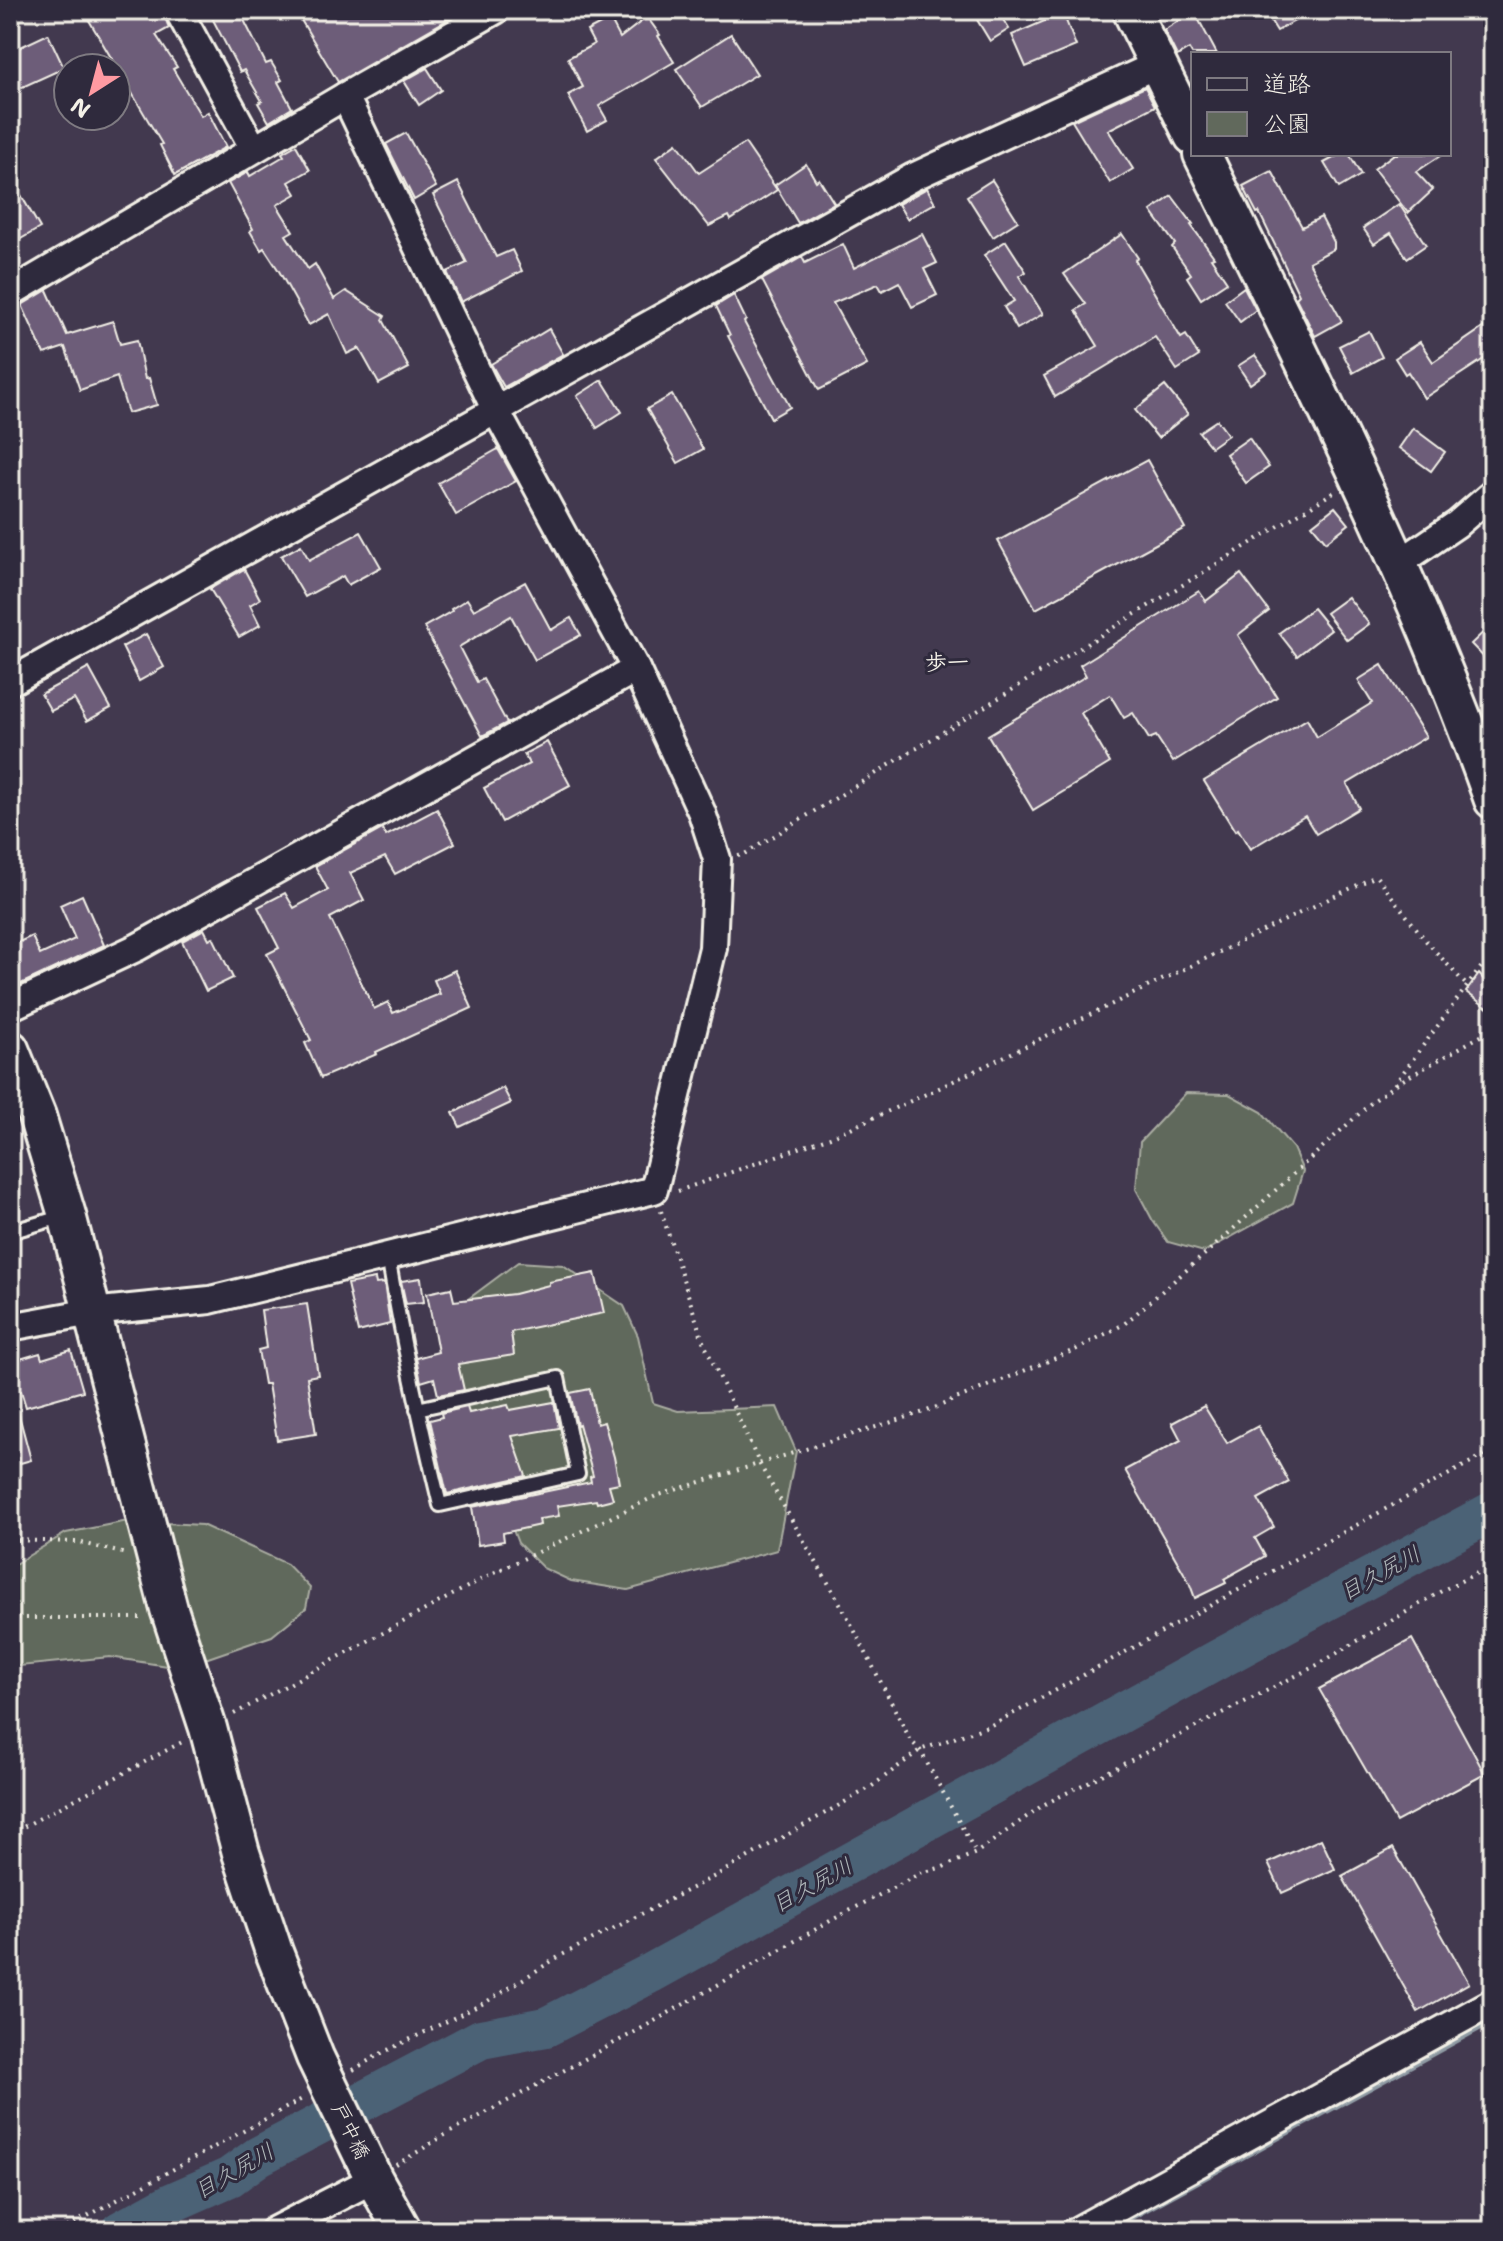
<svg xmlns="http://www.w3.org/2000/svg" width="1503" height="2241" font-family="'Shantell Sans','Klee One',sans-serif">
	<rect width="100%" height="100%" fill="#42394f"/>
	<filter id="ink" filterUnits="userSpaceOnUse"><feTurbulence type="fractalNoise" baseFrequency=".0125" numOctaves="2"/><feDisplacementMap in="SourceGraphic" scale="16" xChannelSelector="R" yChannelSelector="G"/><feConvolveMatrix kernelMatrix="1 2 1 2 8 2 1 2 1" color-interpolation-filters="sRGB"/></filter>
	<g filter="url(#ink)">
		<g fill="#61695c" stroke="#aaada2" stroke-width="2">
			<path d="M1186,1093L1229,1094L1262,1112L1293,1148L1303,1171L1293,1203L1204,1252L1168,1242L1153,1221L1136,1189L1140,1142Z"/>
			<path d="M518,1262L563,1265L624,1306L638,1336L653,1403L678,1411L777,1407L796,1451L777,1550L628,1590L571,1581L543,1568L518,1543L452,1372L448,1314Z"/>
			<path d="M128,1521L202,1525L287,1564L310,1588L306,1608L272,1636L179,1668L110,1657L10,1667V1567L66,1533Z"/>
		</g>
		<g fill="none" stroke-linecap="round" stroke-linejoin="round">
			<path stroke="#8f9ba4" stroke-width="7" d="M1105,2231L1493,2020"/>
			<path stroke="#4b6276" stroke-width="40" d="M120,2231L171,2203L230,2177L259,2156L481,2039L546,2027L651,1973L1219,1659L1493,1511"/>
		</g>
		<g fill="#6d5d79" stroke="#f4f1e8" stroke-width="2">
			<path d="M83,10H162L169,28L156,35L177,67L173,69L201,116L208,112L226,147L175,175L160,145L162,144Z"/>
			<path d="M208,10H239L266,64L271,62L282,80L278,82L292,108L269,122L258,103L262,101L244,70L240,72Z"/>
			<path d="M295,10H464L338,82Z"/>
			<path d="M971,10H997L1009,29L990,41Z"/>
			<path d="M1264,10H1314L1277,31Z"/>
			<path d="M1194,11L1217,54H1192L1189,49L1177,56L1164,30Z"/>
			<path d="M1063,13L1076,46L1026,67L1012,35Z"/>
			<path d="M647,17L660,35L658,36L674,62L599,106L607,120L587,131L568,95L583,87L568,58L594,44L587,31L610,19L620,38Z"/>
			<path d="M48,34L64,68L18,89L10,73V52Z"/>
			<path d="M731,34L757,74L702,107L676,69Z"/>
			<path d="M427,68L441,90L419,105L404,81Z"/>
			<path d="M1145,87L1155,106L1108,130L1133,169L1110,183L1072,121Z"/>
			<path d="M406,133L436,187L414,200L386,144Z"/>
			<path d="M677,143L699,173L745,143L777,190L731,220L729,216L709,226L656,158Z"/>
			<path d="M296,145L310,170L289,182L296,194L277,205L293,231L286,235L308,269L315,264L334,299L346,291L385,316L383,320L409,368L379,384L359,348L347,354L329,314L309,325L279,271L264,248L261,250L250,231L253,229L228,183L248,172L250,176L284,156L282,153Z"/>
			<path d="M1341,154H1349L1361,175L1339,188L1324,163Z"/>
			<path d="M1394,154H1443L1416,172L1433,190L1408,213L1374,169Z"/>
			<path d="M806,164L816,181L819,179L834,203L798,223L775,185Z"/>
			<path d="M1272,171L1302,227L1321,217L1334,242V249L1309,262L1342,321L1315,336L1296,298L1299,295L1259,212L1257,213L1243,186Z"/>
			<path d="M10,176L40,228L10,245Z"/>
			<path d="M992,180L1018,221L993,237L967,196Z"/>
			<path d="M458,182L496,257L512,250L522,271L461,302L447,272L467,263L433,195Z"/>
			<path d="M927,188L935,203L907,219L898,204Z"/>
			<path d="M1172,196L1193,224L1191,225L1214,257L1211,258L1227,282L1201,299L1187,277L1191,274L1172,247L1175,244L1151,211Z"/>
			<path d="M1399,204L1426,245L1407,258L1391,233L1374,244L1363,228Z"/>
			<path d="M922,234L937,263L924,269L937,295L912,307L899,282L882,291L878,284L833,303L867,365L819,390L762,280L802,257L805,263L843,244L854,268Z"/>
			<path d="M1122,234L1138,258L1135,260L1181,338L1186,335L1199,356L1177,370L1155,337L1055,397L1044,376L1098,346L1076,310L1086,304L1064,274Z"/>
			<path d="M1006,241L1026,272L1019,276L1043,314L1017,329L1004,307L1014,301L984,255Z"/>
			<path d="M1244,287L1256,310L1240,322L1225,301Z"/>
			<path d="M47,290L67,335L113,321L120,344L137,340L145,379L149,378L157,405L128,413L117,377L80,390L65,347L44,354L22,305Z"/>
			<path d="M734,295L746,320L744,322L790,407L771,418L728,336L730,335L716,306Z"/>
			<path d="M1493,321V353L1424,398L1408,372L1405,374L1395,358L1420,342L1433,362Z"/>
			<path d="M549,329L563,354L504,387L491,364Z"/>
			<path d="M1369,331L1382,357L1353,373L1339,346Z"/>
			<path d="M1255,355L1267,372L1250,384L1238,366Z"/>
			<path d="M602,380L622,412L597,428L577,396Z"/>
			<path d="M1165,386L1188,414L1158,438L1135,410Z"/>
			<path d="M672,395L703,449L678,463L647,409Z"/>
			<path d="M1217,420L1228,435L1211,447L1199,432Z"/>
			<path d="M1413,428L1445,452L1431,471L1399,448Z"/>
			<path d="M1249,438L1269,467L1246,483L1226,454Z"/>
			<path d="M498,449L516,481L456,515L438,483Z"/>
			<path d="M1147,460L1185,528L1036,609L998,541Z"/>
			<path d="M1335,507L1349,524L1326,542L1312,525Z"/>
			<path d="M361,532L381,567L348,585L343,576L305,597L281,556L301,545L309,560Z"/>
			<path d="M244,569L260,599L250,605L260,625L239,637L210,589Z"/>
			<path d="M1241,574L1269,611L1238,635L1277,697L1173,762L1156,736L1149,739L1133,713L1124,718L1110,695L1081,713L1110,763L1033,810L988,735L1086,676L1080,665L1199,591L1206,601Z"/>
			<path d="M525,582L551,630L571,618L581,635L535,660L511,616L459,647L477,682L483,679L507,723L482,736L424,627L452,611L451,609L467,599L474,610Z"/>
			<path d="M1348,597L1369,624L1347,640L1326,613Z"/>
			<path d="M1313,608L1331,630L1297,656L1279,633Z"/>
			<path d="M1493,623V667L1471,644Z"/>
			<path d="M146,634L164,667L139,681L122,647Z"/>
			<path d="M1382,665L1426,737L1347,784L1359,808L1316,834L1305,816L1250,849L1238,829L1235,831L1204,781L1307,719L1317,737L1372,703L1358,680Z"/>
			<path d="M89,668L111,708L87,721L74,699L51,711L41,694Z"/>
			<path d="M547,742L570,785L502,822L484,788L529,764L524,754Z"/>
			<path d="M437,809L455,843L395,874L385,857L350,873L364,900L330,918L374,1009L388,1002L393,1013L440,994L434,980L455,970L472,1008L376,1052L377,1054L321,1078L305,1043L311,1040L267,954L279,948L258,907L285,893L294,908L328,890L315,866L382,829L386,836Z"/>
			<path d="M82,895L104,945L10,989V946L32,936L40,955L75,939L60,905Z"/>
			<path d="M204,929L209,939L213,937L233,978L206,991L182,941Z"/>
			<path d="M1479,974L1493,990V1012L1466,992Z"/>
			<path d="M503,1088L511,1103L460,1127L453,1113Z"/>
			<path d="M595,1273L604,1313L511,1332L514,1355L458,1364L464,1390L438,1395L434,1378L421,1382L416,1358L438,1352L427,1293L451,1288L454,1301L514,1294L549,1285V1282Z"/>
			<path d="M421,1278L424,1302L406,1304L401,1281Z"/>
			<path d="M375,1279L376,1284L384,1283L390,1324L358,1332L347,1284Z"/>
			<path d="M307,1304L318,1375L307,1377L316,1434L277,1440L268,1384H264L258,1350L266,1348L261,1310Z"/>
			<path d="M71,1350L83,1391L26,1407L21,1391L10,1393V1362L40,1353L42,1359Z"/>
			<path d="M590,1389L597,1424L604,1422L614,1457L619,1483L609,1485L613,1499L597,1503L596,1500L557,1506L559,1516L539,1519L540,1525L503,1533L504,1541L478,1545L472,1507L591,1482L590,1477L593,1476L579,1424L577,1425L570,1393Z"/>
			<path d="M554,1402L559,1428L512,1436L526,1476L447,1494L430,1420L442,1417L441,1413L467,1407L469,1413L508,1405L510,1410Z"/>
			<path d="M16,1404L31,1460L10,1466V1405Z"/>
			<path d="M1204,1406L1227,1443L1258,1426L1289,1482L1258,1499L1274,1527L1255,1538L1265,1556L1224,1579L1226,1583L1195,1598L1189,1582L1125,1470L1181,1440L1172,1423Z"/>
			<path d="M1412,1639L1485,1774L1396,1822L1319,1689Z"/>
			<path d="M1321,1839L1335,1869L1282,1893L1268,1863Z"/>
			<path d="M1393,1848L1469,1983L1418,2012L1342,1876Z"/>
		</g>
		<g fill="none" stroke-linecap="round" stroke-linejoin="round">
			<defs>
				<g id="lane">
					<path d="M10,1232L64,1216"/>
					<path d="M388,1256C402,1340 420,1422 440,1505L578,1474L558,1378L417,1409"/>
				</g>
				<g id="street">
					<path d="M178,10L254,149"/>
					<path d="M10,293L345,96L496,10"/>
					<path d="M1398,564L1457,524L1493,493"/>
					<path d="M10,682L913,177L1158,64"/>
					<path d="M10,1007L138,947L636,669"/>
					<path d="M10,1327L91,1312L210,1300L654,1190L713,948L717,859L702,813L636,669L495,409L345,96"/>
					<path d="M273,2231L374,2179"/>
					<path d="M1076,2231L1493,2002"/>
				</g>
				<g id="secondary">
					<path d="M1131,10L1193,136"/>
					<path d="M1202,154C1306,366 1414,577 1493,800"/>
					<path d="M10,1049L37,1116L67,1215L169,1609L208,1728L241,1853L274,1952L315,2057L374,2179L403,2231"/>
				</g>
			</defs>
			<use href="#lane" stroke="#f4f1e8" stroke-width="18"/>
			<use href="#street" stroke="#f4f1e8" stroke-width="32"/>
			<use href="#secondary" stroke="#f4f1e8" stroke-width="42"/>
			<g stroke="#f4f1e8" stroke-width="4" stroke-dasharray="2 6" stroke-linecap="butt">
				<path d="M738,856L743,855L1334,492"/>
				<path d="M1396,1084L1493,1029"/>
				<path d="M678,1191L833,1136L935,1090L1376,876L1427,942L1468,987"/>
				<path d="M661,1211L703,1341L760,1465L845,1612L911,1741L920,1750L976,1853"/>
				<path d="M10,1540L78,1542L126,1554"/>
				<path d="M10,1618H143"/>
				<path d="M234,1714L491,1574L656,1496L927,1411L1077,1349L1124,1324L1219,1242L1372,1102L1394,1085L1493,951"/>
				<path d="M10,1834L184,1741"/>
				<path d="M353,2070L380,2054L486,2002L560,1956L715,1876L871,1787L920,1750L991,1725L1018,1711L1493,1450"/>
				<path d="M396,2165L445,2135L642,2028L832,1920L921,1873L943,1867L976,1853L1043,1805L1317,1665L1445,1589L1493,1565"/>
				<path d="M60,2231L304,2098"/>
			</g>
			<use href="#lane" stroke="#2f2a3d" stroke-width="12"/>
			<use href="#street" stroke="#2f2a3d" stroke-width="26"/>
			<use href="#secondary" stroke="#2f2a3d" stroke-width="36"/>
		</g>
	</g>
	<g text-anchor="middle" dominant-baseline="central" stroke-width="6" stroke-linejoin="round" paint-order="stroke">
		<g font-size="20" fill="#f4f1e8" stroke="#2f2a3d">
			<text transform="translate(351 2131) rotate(64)">戸中橋</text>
		</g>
		<g font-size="22" font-weight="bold" fill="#f4f1e8" stroke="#2f2a3d">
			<text x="947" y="662">歩一</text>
		</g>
		<g font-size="22" font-style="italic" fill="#b0b8ba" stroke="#2f2a3d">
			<text transform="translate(1380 1573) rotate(-29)">目久尻川</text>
			<text transform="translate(812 1885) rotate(-29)">目久尻川</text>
			<text transform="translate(234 2171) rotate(-30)">目久尻川</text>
		</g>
	</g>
	<rect width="1503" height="2241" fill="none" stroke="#2f2a3d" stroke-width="40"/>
	<rect x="20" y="20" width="1463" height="2201" fill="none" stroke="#f4f1e8" stroke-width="3" filter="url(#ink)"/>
	<rect x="1191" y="52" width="260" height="104" fill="#2f2a3d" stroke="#7e7a81" stroke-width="2"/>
	<rect x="1207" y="78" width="40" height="12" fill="#2f2a3d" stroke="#7e7a81" stroke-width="2"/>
	<text x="1263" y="92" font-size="24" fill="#f4f1e8">道路</text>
	<rect x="1207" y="112" width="40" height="24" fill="#61695c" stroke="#7e7a81" stroke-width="2"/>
	<text x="1263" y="132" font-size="24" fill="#f4f1e8">公園</text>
	<g transform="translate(92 92) rotate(216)"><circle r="38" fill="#2f2a3d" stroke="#7e7a81" stroke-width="2"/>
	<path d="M0-6L14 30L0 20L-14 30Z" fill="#ff9aa2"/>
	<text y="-12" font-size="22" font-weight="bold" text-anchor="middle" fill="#f4f1e8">N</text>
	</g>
</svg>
